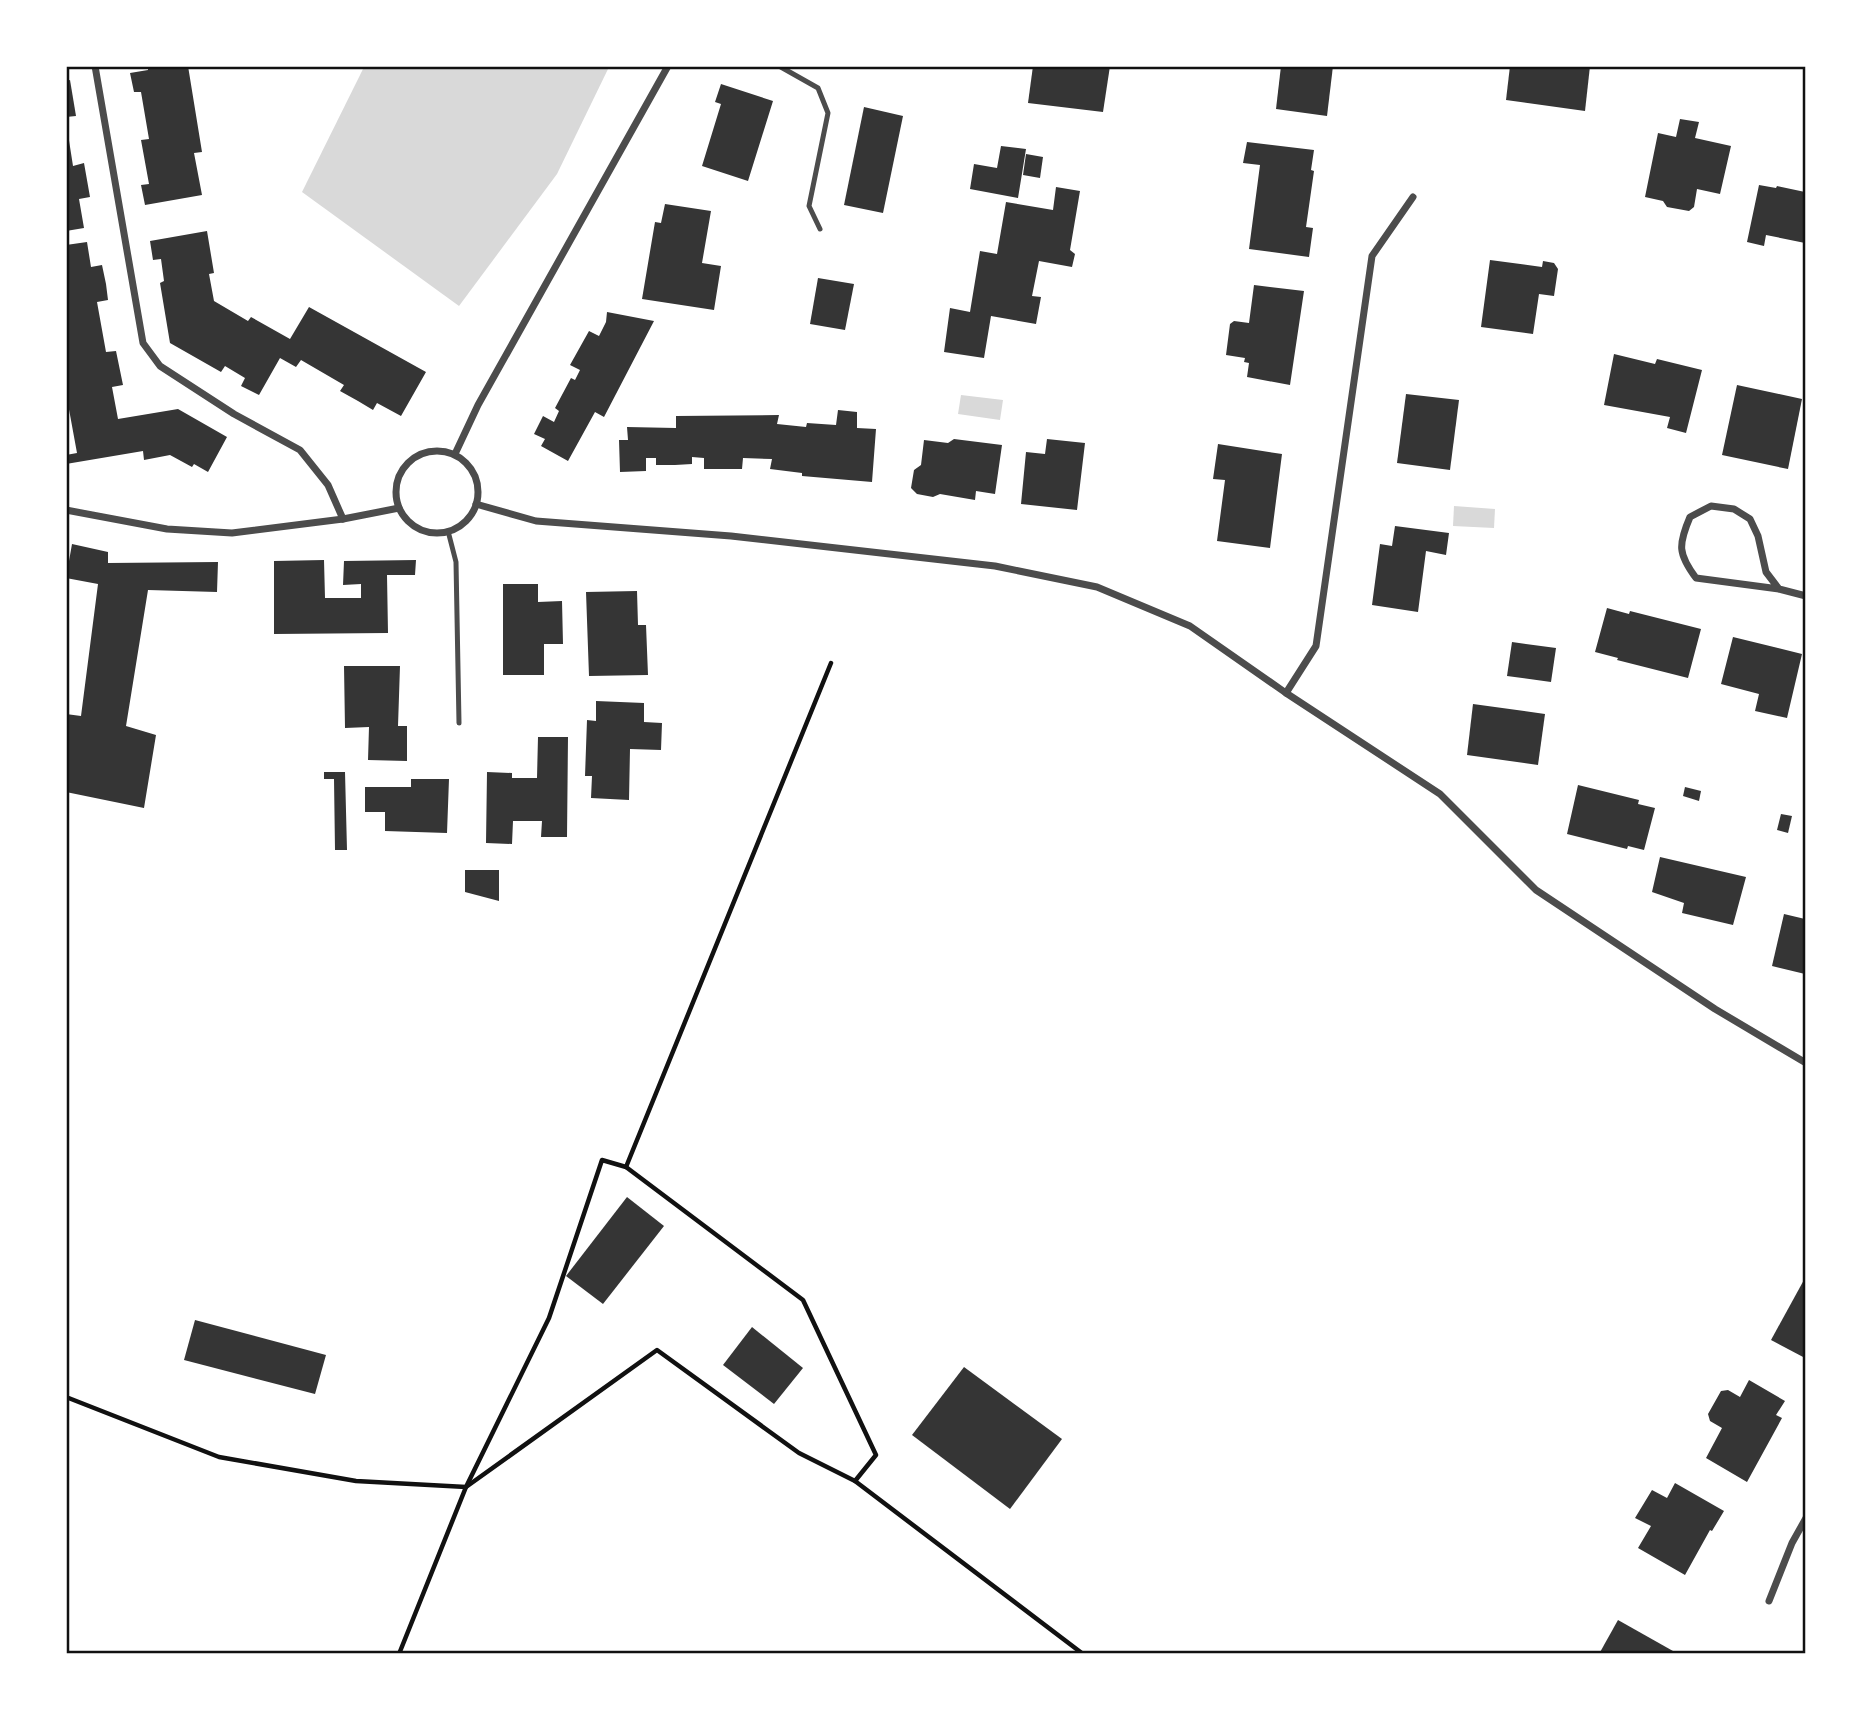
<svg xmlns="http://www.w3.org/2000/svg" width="1872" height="1720" font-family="Poppins,sans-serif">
	<rect width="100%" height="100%" fill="#fff"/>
	<g fill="#d9d9d9">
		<path d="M364,67H609L557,174L459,306L302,192Z"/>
		<path d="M961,395L1003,400L1000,420L958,414Z"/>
		<path d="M1454,506L1495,509L1494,528L1453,526Z"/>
	</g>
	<g fill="#353535">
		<path d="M148,66H188L202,152L194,153L202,195L145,205L141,185L149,184L141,140L149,139L141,92H134L130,73L148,70Z"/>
		<path d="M1033,66H1110L1103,112L1028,103Z"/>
		<path d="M1281,66H1333L1327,116L1276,109Z"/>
		<path d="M1510,66H1590L1585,111L1506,100Z"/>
		<path d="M70,80L76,116L66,117V81Z"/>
		<path d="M721,84L773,101L748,181L702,166L721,104L715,102Z"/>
		<path d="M864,107L903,116L883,213L844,205Z"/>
		<path d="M1680,119L1699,122L1695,138L1731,146L1720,194L1697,189L1694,207L1689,211L1667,207L1663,201L1645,197L1658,133L1676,137Z"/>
		<path d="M68,134L73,166L84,163L90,197L79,199L84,228L66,231Z"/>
		<path d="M1247,142L1314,150L1311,170L1314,171L1306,227L1313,228L1309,257L1249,249L1260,165L1243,163Z"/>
		<path d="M1001,146L1026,149L1018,198L970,189L974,164L997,168Z"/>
		<path d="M1026,154L1043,157L1040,178L1023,175Z"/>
		<path d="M1759,185L1776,188L1777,186L1805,192V243L1766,235L1764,246L1747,242Z"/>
		<path d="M1056,187L1080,191L1070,250L1075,254L1072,267L1039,261L1032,296L1041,297L1036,324L991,316L984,358L944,352L950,308L970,312L980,251L997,254L1006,202L1053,210Z"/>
		<path d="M665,204L711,211L702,263L721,266L714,310L642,299L655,222L661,223Z"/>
		<path d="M207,231L214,273L209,274L214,301L248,321L251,317L290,339L309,307L426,372L401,416L377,403L373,410L358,401L340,391L344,385L301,360L296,367L280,358L259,395L241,386L245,378L225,366L221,372L170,343L160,283L164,281L161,259L153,260L150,241Z"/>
		<path d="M87,242L91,267L102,265L106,284L108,300L97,302L106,352L116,351L123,385L112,387L118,419L178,409L227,437L208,472L194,464L192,467L170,455L144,460L143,451L66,464V455L77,453L66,393V245Z"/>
		<path d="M1490,260L1542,267L1543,261L1554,263L1558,269L1554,296L1539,294L1533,334L1481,327Z"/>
		<path d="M818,278L854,284L845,330L810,324Z"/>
		<path d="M1254,285L1304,291L1290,385L1247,377L1249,363L1244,362L1245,358L1226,355L1230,324L1234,321L1249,323Z"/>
		<path d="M607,312L654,321L604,417L595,412L568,461L541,446L545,439L534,434L543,416L554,422L559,411L555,408L571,378L575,380L580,370L570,365L589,331L599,336L606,322Z"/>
		<path d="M1614,354L1655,364L1657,359L1702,370L1686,433L1667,428L1670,417L1604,405Z"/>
		<path d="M1737,385L1802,399L1788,469L1722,455Z"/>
		<path d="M1406,394L1459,400L1450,470L1397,463Z"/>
		<path d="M838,410L857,412V428L876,429L872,482L802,476V473L770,469L772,459L743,458L742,469H704V458L692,457V464L675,465H656V458H646V471L620,472L619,440H628L627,427L676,428V416L779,415L777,424L806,427L807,423L836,425Z"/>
		<path d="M954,439L1002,445L995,494L976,491L975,500L940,494L933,497L917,494L911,488L914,470L921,465L924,440L948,443Z"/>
		<path d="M1047,439L1085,443L1077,510L1021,504L1026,452L1045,454Z"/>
		<path d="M1218,444L1282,454L1270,548L1217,541L1225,480L1213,479Z"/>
		<path d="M1395,526L1449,533L1446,555L1426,551L1418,612L1372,605L1380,544L1392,546Z"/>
		<path d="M72,544L108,552V563L218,562L217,592L148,590L126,726L156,735L144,808L66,792V714L81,716L98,584L66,578Z"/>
		<path d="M324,560L325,598H361V584L343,585L344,561L416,560L415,575H387L388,633L274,634V561Z"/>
		<path d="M503,584H538V602L562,601L563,644H544V675H503Z"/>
		<path d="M637,591L638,625H646L648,675L589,676L586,592Z"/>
		<path d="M1607,608L1629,614L1630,611L1701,629L1688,678L1617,660L1618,658L1595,652Z"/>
		<path d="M1733,637L1802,654L1787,718L1755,711L1759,694L1721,684Z"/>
		<path d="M1512,642L1556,648L1551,682L1507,676Z"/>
		<path d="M344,666H400L398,726H407V761L368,760L369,727L345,728Z"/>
		<path d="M596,701L644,703V722L662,723L661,750L630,749L629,800L591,798L592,776H585L587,720L596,721Z"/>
		<path d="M1473,704L1545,714L1538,765L1467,755Z"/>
		<path d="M538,737H568L567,837H541L542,821H513L512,844L486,843L487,772L512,773V778H537Z"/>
		<path d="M324,772H345L347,850H335L334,779H324Z"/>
		<path d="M411,779H449L447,833L385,831V812H365V787H411Z"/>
		<path d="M1578,785L1639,800L1638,804L1655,808L1644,850L1628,846L1627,849L1567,834Z"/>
		<path d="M1685,787L1701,791L1699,801L1683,796Z"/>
		<path d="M1781,814L1792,816L1788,833L1777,830Z"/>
		<path d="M1660,857L1746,877L1733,925L1682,913L1684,903L1652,892Z"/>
		<path d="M465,870H499V901L465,892Z"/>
		<path d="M1784,914L1805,919V974L1772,966Z"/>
		<path d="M627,1197L664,1226L603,1304L566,1276Z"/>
		<path d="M1805,1278V1358L1771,1340Z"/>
		<path d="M195,1320L326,1355L315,1394L184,1360Z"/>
		<path d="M752,1327L803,1368L774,1404L723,1365Z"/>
		<path d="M964,1367L1062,1439L1010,1509L912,1435Z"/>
		<path d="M1749,1380L1785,1401L1776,1415L1782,1418L1747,1482L1706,1458L1722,1428L1710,1421L1708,1414L1721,1391L1728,1390L1740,1397Z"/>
		<path d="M1675,1483L1724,1511L1712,1531L1710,1530L1685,1575L1638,1548L1651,1526L1635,1518L1652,1490L1667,1498Z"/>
		<path d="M1618,1620L1673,1651L1671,1654H1599Z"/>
	</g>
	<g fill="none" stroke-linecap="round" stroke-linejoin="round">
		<g stroke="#111" stroke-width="4.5">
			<path d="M626,1167L803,1300L876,1455L855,1481L1083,1654"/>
			<path d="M66,1397L219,1457L356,1481L466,1487L549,1318L602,1160L626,1167L831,663"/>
			<path d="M399,1654L466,1487L657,1350L799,1453L855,1481"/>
		</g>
		<g stroke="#4c4c4c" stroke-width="5">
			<path d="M779,66L818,88L828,113L809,206L820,229"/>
			<path d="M448,531L456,562L459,723"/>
		</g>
		<g stroke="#4c4c4c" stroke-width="7">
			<path d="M95,66L143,343L160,366L234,414L300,450L328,485L343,519"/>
			<circle cx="437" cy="492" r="41"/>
			<path d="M455,454L478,405L668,66"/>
			<path d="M476,504L536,521L731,536L995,566L1097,587L1190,626L1286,693L1440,794L1536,890L1715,1009L1806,1063"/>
			<path d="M66,510L167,529L232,533L343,519L399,508"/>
			<path d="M1779,589L1766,572L1758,536L1750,519L1734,509L1711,506L1690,517C1678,545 1678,554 1696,578L1779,589L1806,596"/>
			<path d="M1286,693L1316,646L1372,256L1413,197"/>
			<path d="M1769,1601L1792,1543L1806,1518"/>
		</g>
	</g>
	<rect width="1872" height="1720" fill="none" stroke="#ffffff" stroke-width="136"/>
	<rect x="68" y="68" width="1736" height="1584" fill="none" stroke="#111" stroke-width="2.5"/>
</svg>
